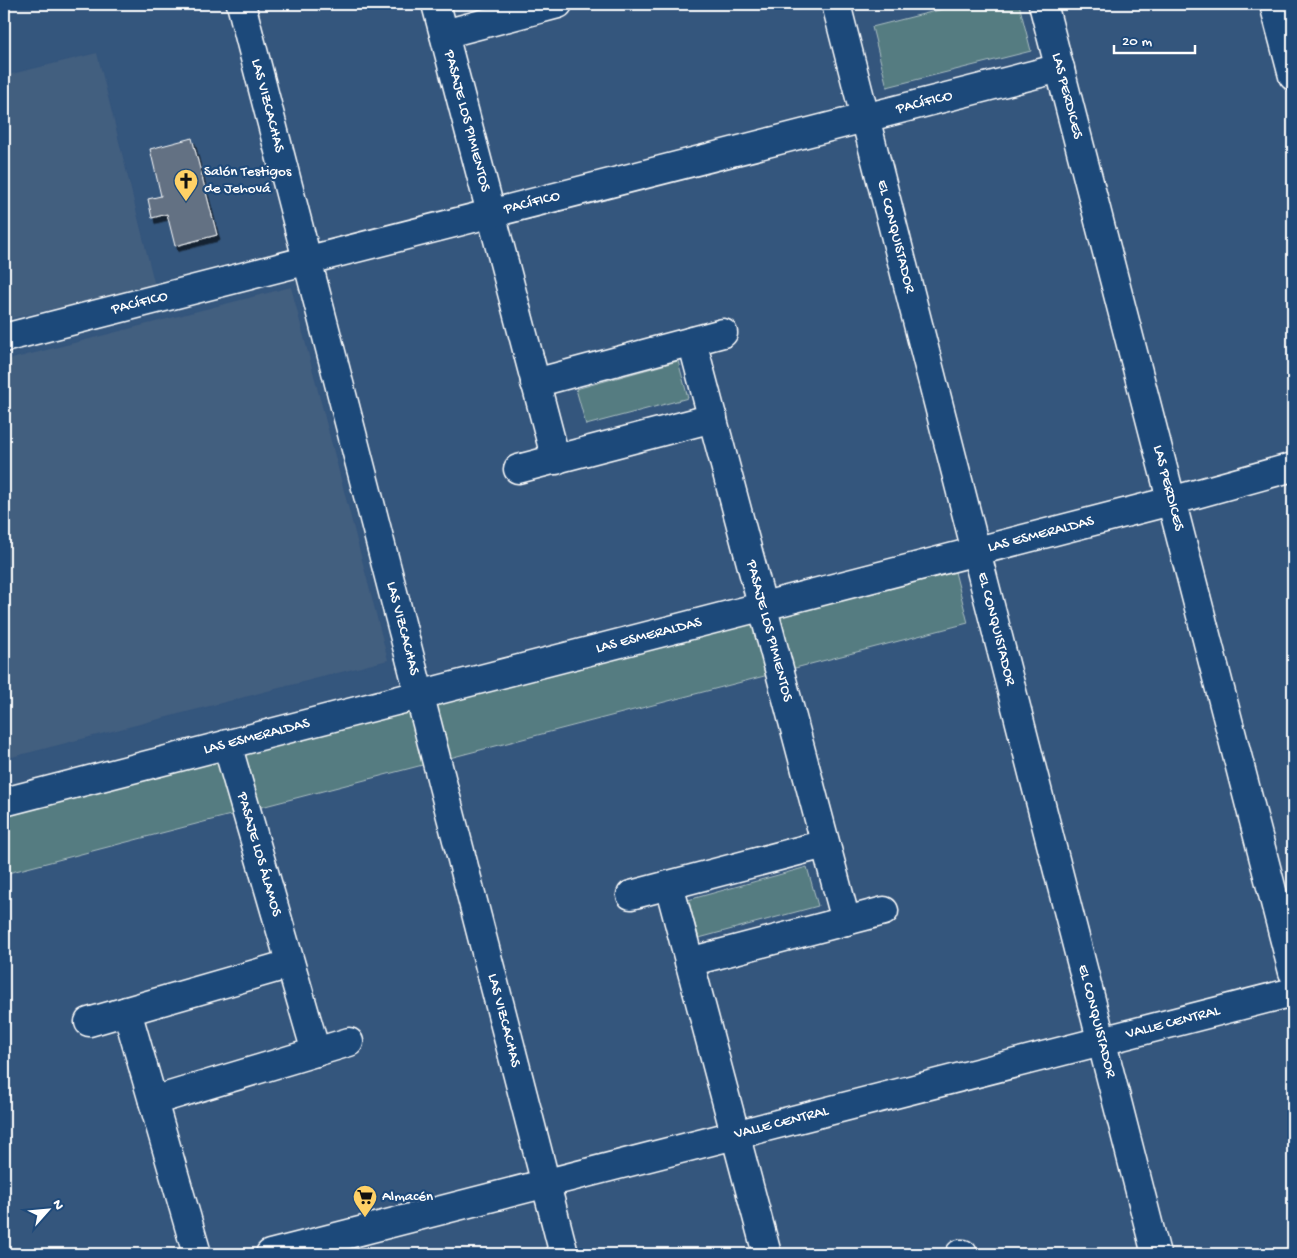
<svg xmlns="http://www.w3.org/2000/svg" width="1297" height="1258" font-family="'Gochi Hand',sans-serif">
	<defs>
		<filter id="shadow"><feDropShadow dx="3" dy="5.5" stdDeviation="0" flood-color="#0009"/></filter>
	</defs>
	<rect width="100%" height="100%" fill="#34567d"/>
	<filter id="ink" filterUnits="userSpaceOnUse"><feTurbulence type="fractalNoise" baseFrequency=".02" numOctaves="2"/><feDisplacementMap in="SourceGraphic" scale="10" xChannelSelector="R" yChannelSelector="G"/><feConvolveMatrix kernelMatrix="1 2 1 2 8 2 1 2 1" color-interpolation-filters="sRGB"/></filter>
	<g filter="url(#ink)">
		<g fill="#425e7f">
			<path d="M97,53L155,286L4,320V76Z"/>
			<path d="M291,287L388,660L4,759V361Z"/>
		</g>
		<g fill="#547b81" stroke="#aabdc0">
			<path d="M963,4H1019L1031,51L887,87L872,27Z"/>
			<path d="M678,361L688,398L586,425L576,389Z"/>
			<path d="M954,568L968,623L4,874V815Z"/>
			<path d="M807,867L818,906L699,938L688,900Z"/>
		</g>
		<path fill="#647183" stroke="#fff" filter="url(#shadow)" d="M192,138L217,235L175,246L167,214L152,218L148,199L161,196L150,149Z"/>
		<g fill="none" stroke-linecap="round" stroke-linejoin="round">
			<defs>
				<g id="minor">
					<path id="s1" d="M241,4L564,1254"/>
					<path id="s2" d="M436,4L556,460"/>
					<path id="s3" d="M836,4L1156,1254"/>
					<path id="s4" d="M1043,4L1293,972"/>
					<path d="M1274,4L1293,76"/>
					<path d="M444,34L558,4"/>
					<path id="s5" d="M4,338L1060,68"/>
					<path id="s6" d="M692,341L846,921"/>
					<path d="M535,383L723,333"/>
					<path d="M518,469L713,418"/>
					<path id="s7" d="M227,744L316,1052"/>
					<path id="s8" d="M4,802L1171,501L1293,467"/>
					<path d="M669,885L767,1254"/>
					<path d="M631,895L825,844"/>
					<path d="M689,962L884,911"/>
					<path d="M127,1011L197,1254"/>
					<path d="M89,1022L290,964"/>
					<path d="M153,1101L349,1042"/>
					<path id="s9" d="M270,1254L1293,992"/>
					<path d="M960,1254H963"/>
				</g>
			</defs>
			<use href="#minor" stroke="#fff" stroke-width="31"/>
			<use href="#minor" stroke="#1f4a7a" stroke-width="28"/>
		</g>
	</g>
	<defs>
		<symbol id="church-pin" viewBox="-11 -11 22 30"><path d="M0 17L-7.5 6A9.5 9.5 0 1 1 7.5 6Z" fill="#ffd166" stroke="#1f4a7a"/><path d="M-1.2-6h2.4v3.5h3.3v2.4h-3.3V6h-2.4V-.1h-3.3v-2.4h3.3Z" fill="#111"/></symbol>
		<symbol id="supermarket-pin" viewBox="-11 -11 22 30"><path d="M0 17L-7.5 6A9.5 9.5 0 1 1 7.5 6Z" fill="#ffd166" stroke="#1f4a7a"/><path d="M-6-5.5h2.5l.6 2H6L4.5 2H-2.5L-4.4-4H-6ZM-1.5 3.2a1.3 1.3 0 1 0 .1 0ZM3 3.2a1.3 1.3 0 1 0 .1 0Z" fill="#111"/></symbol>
	</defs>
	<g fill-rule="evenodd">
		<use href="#church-pin" x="172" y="167" width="28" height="38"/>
		<use href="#supermarket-pin" x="351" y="1183" width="28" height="38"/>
	</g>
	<g text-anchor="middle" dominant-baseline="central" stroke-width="4.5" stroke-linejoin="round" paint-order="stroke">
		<g font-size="15" fill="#fff" stroke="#1f4a7a">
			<text stroke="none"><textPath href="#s4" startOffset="95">LAS PERDICES</textPath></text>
			<text stroke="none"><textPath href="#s5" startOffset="950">PACÍFICO</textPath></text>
			<text stroke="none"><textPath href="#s1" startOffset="105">LAS VIZCACHAS</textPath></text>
			<text stroke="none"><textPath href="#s2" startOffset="121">PASAJE LOS PIMIENTOS</textPath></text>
			<text stroke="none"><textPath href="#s5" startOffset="545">PACÍFICO</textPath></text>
			<text stroke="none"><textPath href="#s3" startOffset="240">EL CONQUISTADOR</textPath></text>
			<text stroke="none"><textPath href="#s5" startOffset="140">PACÍFICO</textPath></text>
			<text stroke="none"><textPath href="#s4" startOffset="500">LAS PERDICES</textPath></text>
			<text stroke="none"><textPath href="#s8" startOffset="1071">LAS ESMERALDAS</textPath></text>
			<text stroke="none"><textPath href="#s1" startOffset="645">LAS VIZCACHAS</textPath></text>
			<text stroke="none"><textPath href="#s3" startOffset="645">EL CONQUISTADOR</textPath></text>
			<text stroke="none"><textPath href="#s6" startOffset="300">PASAJE LOS PIMIENTOS</textPath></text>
			<text stroke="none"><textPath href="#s8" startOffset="666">LAS ESMERALDAS</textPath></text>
			<text stroke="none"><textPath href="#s8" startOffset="261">LAS ESMERALDAS</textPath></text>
			<text stroke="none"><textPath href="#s7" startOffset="115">PASAJE LOS ÁLAMOS</textPath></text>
			<text stroke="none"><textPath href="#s1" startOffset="1050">LAS VIZCACHAS</textPath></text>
			<text stroke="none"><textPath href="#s3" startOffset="1050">EL CONQUISTADOR</textPath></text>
			<text stroke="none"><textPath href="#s9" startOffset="932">VALLE CENTRAL</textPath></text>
			<text stroke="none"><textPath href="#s9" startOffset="528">VALLE CENTRAL</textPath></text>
		</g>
		<g font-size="15" fill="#fff" stroke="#1f4a7a" text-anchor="start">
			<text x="204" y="172">Salón Testigos<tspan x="204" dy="17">de Jehová</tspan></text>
			<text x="382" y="1197">Almacén</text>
		</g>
	</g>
	<rect width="1297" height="1258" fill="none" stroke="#1f4a7a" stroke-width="20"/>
	<rect x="10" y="10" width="1277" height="1238" fill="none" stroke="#fff" stroke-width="2" filter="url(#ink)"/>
	<g transform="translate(48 1210) rotate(63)" stroke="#1f4a7a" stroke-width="4" paint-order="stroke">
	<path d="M0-4L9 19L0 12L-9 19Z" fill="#ffffff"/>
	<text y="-8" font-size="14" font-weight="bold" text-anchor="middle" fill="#ffffff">N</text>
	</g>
	<path d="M1114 45v8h81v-8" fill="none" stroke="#ffffff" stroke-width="2.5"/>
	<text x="1122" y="45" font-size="15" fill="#ffffff" stroke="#1f4a7a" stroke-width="4" paint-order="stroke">20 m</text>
</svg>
